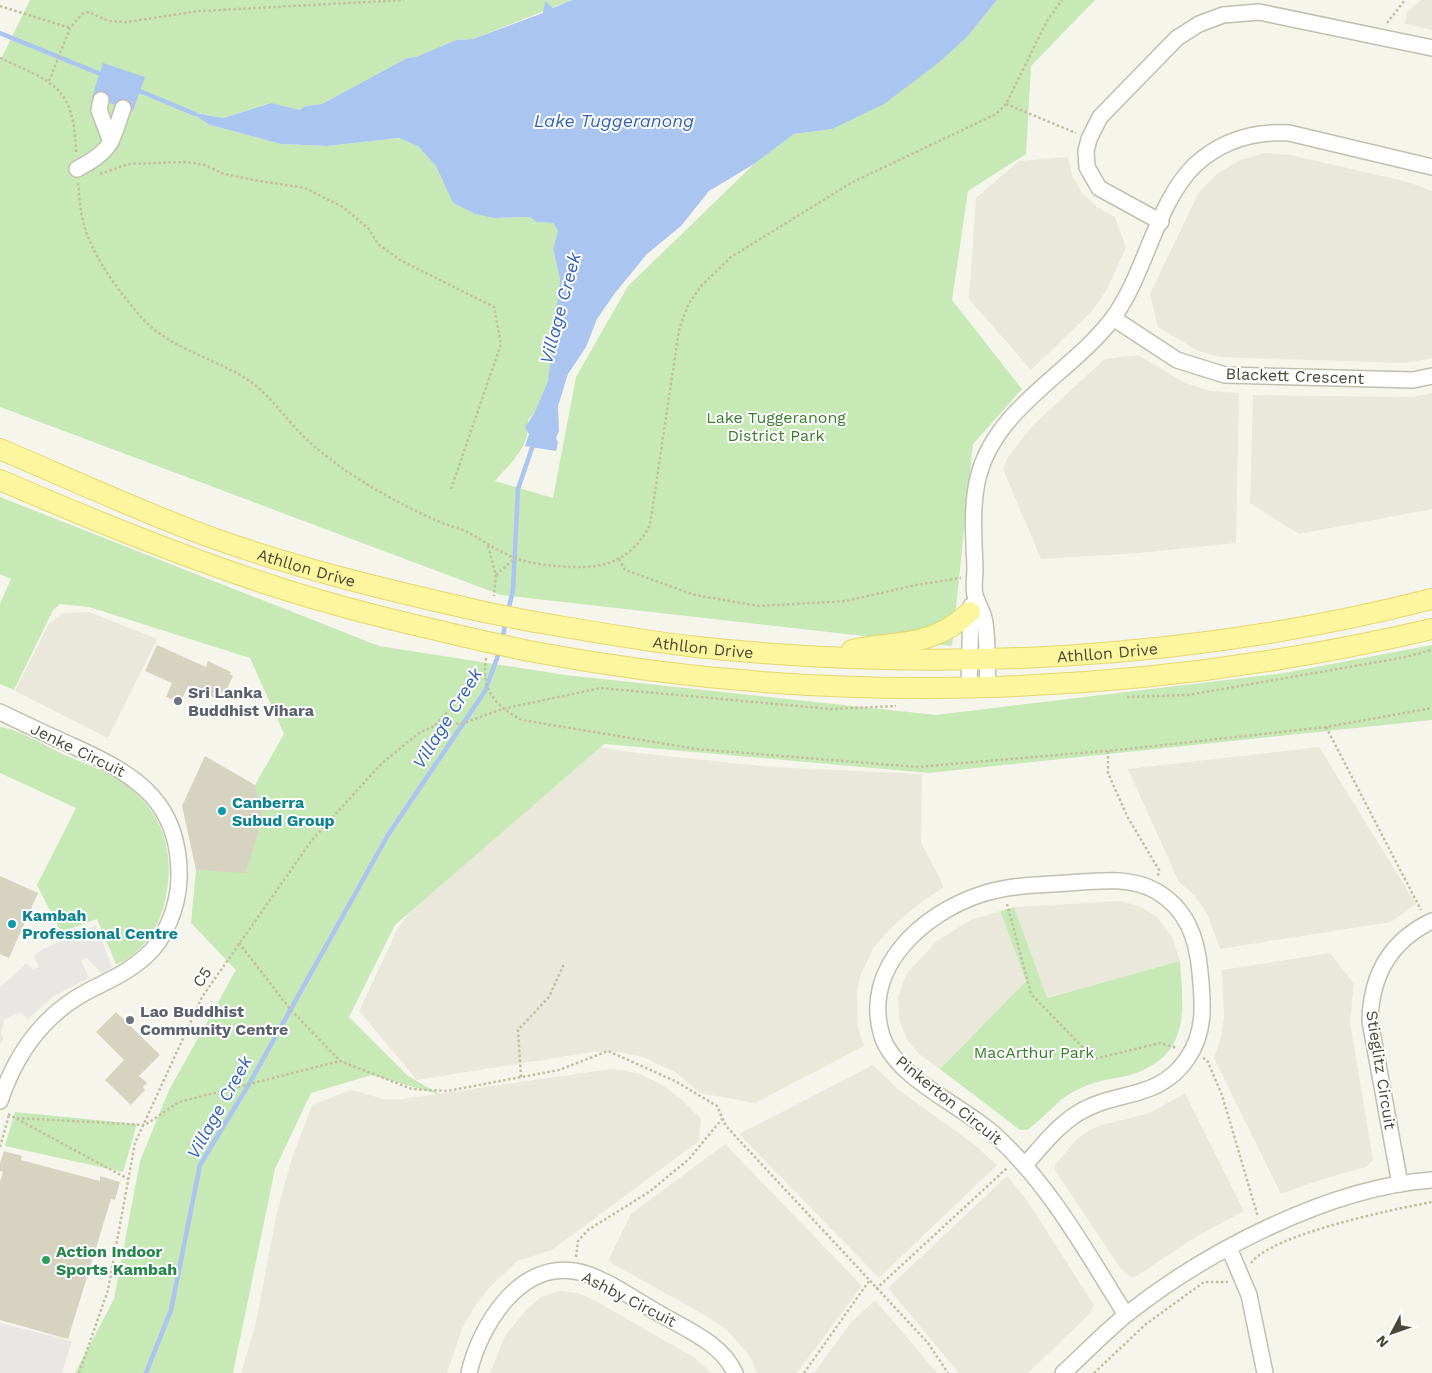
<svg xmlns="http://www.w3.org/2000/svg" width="1432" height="1373" font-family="'Work Sans',sans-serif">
	<rect width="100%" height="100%" fill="#f6f5ec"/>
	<g fill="#eae8da">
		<path d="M1421,0H1432V30L1405,24L1407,12Z"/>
		<path d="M1265,153L1291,155L1408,182L1432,191V358L1404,363L1220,357L1198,351L1158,327L1150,294L1199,192L1217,174L1240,160Z"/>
		<path d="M1068,157L1072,175L1082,193L1097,207L1115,217L1126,248L1106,291L1092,311L1031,370L969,299L976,198L1019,161Z"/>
		<path d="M1138,355L1185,383L1211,391L1239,393L1236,543L1139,553L1041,559L1003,469L1008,457L1034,424L1105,359Z"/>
		<path d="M1432,393V509L1299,534L1250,503L1253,395L1413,397Z"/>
		<path d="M89,612L157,639L108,738L15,691L48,625L63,613Z"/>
		<path d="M545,738L628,752L771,767L922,774L921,842L944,887L920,903L895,924L874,947L860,976L857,993L858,1028L864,1046L755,1103L700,1093L675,1072L643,1057L619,1052H592L417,1080L359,1011L398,928Z"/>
		<path d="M1319,747L1416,904L1391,922L1220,949L1207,913L1195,896L1179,882L1128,769Z"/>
		<path d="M1120,901L1139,906L1156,916L1172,937L1180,961L1046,998L1014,907Z"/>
		<path d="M1000,911L1026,981L940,1069L919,1054L907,1040L899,1019L898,996L907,973L938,940L971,920Z"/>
		<path d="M1330,953L1354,984L1350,1022L1373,1160L1366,1167L1323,1179L1281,1194L1214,1058L1221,1038L1224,1015L1222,970Z"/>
		<path d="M873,1065L900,1091L971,1142L997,1165L879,1278L739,1134Z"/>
		<path d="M611,1069L637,1073L661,1084L682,1100L701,1119L699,1141L552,1250L517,1261L488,1289L474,1308L462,1329L447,1373H241L255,1327L277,1212L291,1161L312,1105L351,1090L384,1099H402Z"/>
		<path d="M1185,1093L1244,1211L1194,1238L1135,1277H1130L1121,1269L1055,1170V1165L1074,1142L1085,1133L1098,1126L1150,1113Z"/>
		<path d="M725,1144L862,1286L797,1373H757L750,1357L728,1331L706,1316L608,1261L631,1214Z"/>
		<path d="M1007,1176L1028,1202L1094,1305L1090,1313L1028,1373H959L888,1288Z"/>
		<path d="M559,1291L578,1293L594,1300L695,1358L711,1373H490L505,1336L527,1309L541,1297Z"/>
		<path d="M875,1300L937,1373H814L850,1324Z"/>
	</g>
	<g fill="#c7e9b6">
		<path d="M30,0H572L473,39L456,40L416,57L407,58L322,104L305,106L300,110L270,103L223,118L192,112L210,125L281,144L327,146L399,138L418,146L436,166L453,203L475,214L493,218L530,217L536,222L553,223L558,231L553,249L560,279L548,382L534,414L528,420C530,448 512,461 495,481L553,498L576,377L628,286L754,164L794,134L832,129L967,37L997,0H1095L1031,66L1026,154L968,191L952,300L1022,389L973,444L952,646L501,595L0,407V61Z"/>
		<path d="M0,497L379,646L565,675L936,715L1284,673L1432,645V720L929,773L604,744L395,925L349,1017L408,1076L441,1095L372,1075L311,1093L275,1169L233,1373H75L114,1299L140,1161L169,1090L236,970L191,923L196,870L246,872L263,815L255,785L284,734L250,658L89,607L60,604L53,610L14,690L0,684V604L11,579L0,574Z"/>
		<path d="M0,727C19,729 45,746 63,754C80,762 98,768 114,777C167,808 179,860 161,915C155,933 136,959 116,964L97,919L61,932L37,885L76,808L0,773Z"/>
		<path d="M1014,907L1047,998L1180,961C1183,1006 1191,1051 1139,1072C1123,1078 1104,1079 1088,1085C1058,1096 1050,1114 1027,1130H1020L940,1069L1026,981L1000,911Z"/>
		<path d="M15,1112L137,1124L123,1172L5,1146Z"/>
	</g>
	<g fill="#e8e7e3">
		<path d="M96,925L112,967L102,974L87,958L81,960L89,978L54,996L28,1019L22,1013L15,1014L4,1020L1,1034L4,1039L0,1045V987L27,963L33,969L39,967L34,956L41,950Z"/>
		<path d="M0,1323L72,1341L62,1373H0Z"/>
	</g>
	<g fill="#aac5f0">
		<path d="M572,0H997L967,37L937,64L884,104L832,129L794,134L754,164L709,191L681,226L647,254L615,293L597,319L586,347L568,374L558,406L559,431L556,438L558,442L556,451L525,446L529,434L525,427L534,414L548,381L560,279L553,249L558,231L553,223L536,222L530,217L493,218L475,214L453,203L436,166L418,146L399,138L327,146L281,144L210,125L190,112L223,118L271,103L300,110L305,106L322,104L407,58L416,57L456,40L473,39L543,13L545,1L553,8Z"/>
		<path d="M103,63L145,77L133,111L92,97Z"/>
	</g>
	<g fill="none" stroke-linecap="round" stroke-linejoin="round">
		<g stroke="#aac5f0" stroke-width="4.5">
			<path d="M0,33L103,75"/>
			<path d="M135,89L195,114"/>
			<path d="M508,611L513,590L518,489L534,442"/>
			<path d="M502,640L506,621"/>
			<path d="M146,1373L171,1310L200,1165L249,1084L388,835L485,691L500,650"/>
		</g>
	</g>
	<g fill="#d7d3c1">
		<path d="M157,645L206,667L208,661L231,672L230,674L233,676L225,693L222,692L220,696L217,694L215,698L188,686L180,703L166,697L172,683L145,671Z"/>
		<path d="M205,756L255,785L263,815L246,873L196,870L182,806Z"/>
		<path d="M0,876L38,893L9,958L0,954Z"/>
		<path d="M116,1012L160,1055L139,1076L147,1083L143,1087L145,1090L131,1105L105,1080L124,1060L96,1032Z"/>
		<path d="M4,1151L22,1156L21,1160L100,1181V1176L120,1182L115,1200L111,1199L68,1339L0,1320V1182L3,1172L0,1171V1163Z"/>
	</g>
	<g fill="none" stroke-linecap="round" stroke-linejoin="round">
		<defs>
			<g id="minor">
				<path d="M101,100L99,110L111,142"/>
				<path d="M77,169C112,151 111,143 123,108"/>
				<path d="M1161,222L1099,188L1087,167L1086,151L1089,139L1100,117L1177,38L1199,24L1223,15L1259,12L1432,48"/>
				<path d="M1113,318L1177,360L1225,375L1413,380L1432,376"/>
				<path d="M969,688L971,606"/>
				<path d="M988,688C987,666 988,644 985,623C984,613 978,605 975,595C973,588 975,576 975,569C974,538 971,508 978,478C995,407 1072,373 1113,318C1145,275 1157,201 1195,165C1222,140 1253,131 1289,133L1432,167"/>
				<path d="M0,712C25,724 50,736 75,747C137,775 181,803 179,879C178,906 166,939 145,957C128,972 110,980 90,990C45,1013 16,1053 0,1101"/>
				<path d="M1025,1165C1041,1147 1057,1126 1078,1113C1115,1090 1158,1101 1187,1059C1206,1032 1203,1003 1200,972C1197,938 1187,909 1156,891C1129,876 1096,881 1067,883C1039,885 1009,885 982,894C923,913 861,968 882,1036C896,1079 964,1106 996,1136C1050,1185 1087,1253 1126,1315"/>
				<path d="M1400,1184L1370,1021C1371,975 1390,941 1432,921"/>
				<path d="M1229,1248L1249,1295L1265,1373"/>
				<path d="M469,1373C479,1328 518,1262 574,1271C602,1275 636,1301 662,1315C688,1330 722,1344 735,1373"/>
				<path d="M1063,1373C1085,1353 1105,1332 1127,1314C1207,1251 1330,1187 1432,1180"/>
			</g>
			<g id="major">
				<path id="s1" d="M0,449C68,478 137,510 207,536C299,569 394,592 489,613"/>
				<path d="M0,480C95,521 190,560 289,591C353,611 418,626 483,641"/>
				<path id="s2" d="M535,622C589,631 643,641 697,647C941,673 1193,660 1432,599"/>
				<path d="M852,650C901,640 931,648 970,612"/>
				<path d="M529,651C828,708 1137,698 1432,629"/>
			</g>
		</defs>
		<use href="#minor" stroke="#c1bfae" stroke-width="18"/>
		<use href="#major" stroke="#e3d86d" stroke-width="22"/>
		<g stroke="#c3bea0" stroke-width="2.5" stroke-dasharray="2.5 2.5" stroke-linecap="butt">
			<path d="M0,6L70,28"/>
			<path d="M1387,23L1405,0"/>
			<path d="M0,58C54,83 74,86 76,152"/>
			<path d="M49,81L70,28L82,14L89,12L108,21L126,22L200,11L404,0"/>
			<path d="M1006,104L1076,133"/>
			<path d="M100,174L129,164L186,162L205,165L224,174L254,180L305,188L343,207L369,229L378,244L400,260L494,307L501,344L451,489"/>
			<path d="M78,183C79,194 80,206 82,217C90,254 117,289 141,317C169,348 211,357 245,378C268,392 285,418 304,437C315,448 329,458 342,468C371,488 405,507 438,521C446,525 455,527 463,530C480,538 495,550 513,557C527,563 543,565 557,566C599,570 629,565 650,525L679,330L688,305L701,286L731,257L851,183L996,114L1006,104L1047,21L1062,0"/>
			<path d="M488,546L496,575L494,596"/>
			<path d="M619,559L625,570L695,595L759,606L846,601L916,585L961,578"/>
			<path d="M496,575L515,558"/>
			<path d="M486,658C481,690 495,706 522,720L696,749L917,767L1127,749L1326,727L1432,708"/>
			<path d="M1127,697L1188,695L1401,658L1432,650"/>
			<path d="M435,725L483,674"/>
			<path d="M1326,727L1421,910"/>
			<path d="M1108,751V773L1127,816L1159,870L1158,876"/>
			<path d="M1007,904L1031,994L1094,1059L1160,1043L1177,1048"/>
			<path d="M239,943L290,1009L340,1061L412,1089L447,1091L559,1070L608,1051L675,1081L717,1106L726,1126L928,1343L948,1373"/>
			<path d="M1203,1058L1207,1060L1222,1095L1258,1217"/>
			<path d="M521,1077L518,1030L549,997L564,964"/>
			<path d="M8,1114L128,1179"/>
			<path d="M17,1118L145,1125L179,1102L340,1061"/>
			<path d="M0,1147L9,1115"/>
			<path d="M576,1257L578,1241L588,1230L649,1192L689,1159L722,1119"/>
			<path d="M1251,1263C1272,1234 1395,1209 1432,1202"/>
			<path d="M876,1289L1007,1168"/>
			<path d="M79,1373L108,1290L135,1143L202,997L312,840L382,763L419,733L434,726L464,723L502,709L601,688L831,709L896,706"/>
			<path d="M804,1373L869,1281"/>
			<path d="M1094,1373L1146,1324L1204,1282H1228"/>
		</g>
		<use href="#minor" stroke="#fff" stroke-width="15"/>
		<use href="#major" stroke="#fdf69e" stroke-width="20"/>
		<defs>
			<g id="major-bridge">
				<path d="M489,613L535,622"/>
				<path d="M483,641L529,651"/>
			</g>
		</defs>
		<use href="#major-bridge" stroke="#e3d86d" stroke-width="22" stroke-linecap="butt"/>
		<use href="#major-bridge" stroke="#fdf69e" stroke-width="20"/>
	</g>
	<g fill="#6b7280" stroke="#fff" stroke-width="2">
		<circle cx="178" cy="701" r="5"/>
		<circle cx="130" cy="1020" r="5"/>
	</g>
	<g fill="#0f9aa8" stroke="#fff" stroke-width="2">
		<circle cx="222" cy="811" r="5"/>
		<circle cx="12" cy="924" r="5"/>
	</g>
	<circle fill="#2e9e5b" stroke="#fff" stroke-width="2" cx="46" cy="1260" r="5"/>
	<g text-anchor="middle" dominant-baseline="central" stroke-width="4" stroke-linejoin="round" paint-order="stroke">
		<g font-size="16" fill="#4a4739" stroke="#fff">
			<text transform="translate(1295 376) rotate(2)">Blackett Crescent</text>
			<text stroke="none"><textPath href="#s1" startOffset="329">Athllon Drive</textPath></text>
			<text stroke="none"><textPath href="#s2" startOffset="170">Athllon Drive</textPath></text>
			<text stroke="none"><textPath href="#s2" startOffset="575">Athllon Drive</textPath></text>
			<text transform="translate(78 750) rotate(26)">Jenke Circuit</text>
			<text transform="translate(202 977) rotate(-56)">C5</text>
			<text transform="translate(1381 1070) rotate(81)">Stieglitz Circuit</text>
			<text transform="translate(949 1100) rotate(39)">Pinkerton Circuit</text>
			<text transform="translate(629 1299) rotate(27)">Ashby Circuit</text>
		</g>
		<g font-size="16" fill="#397d2c" stroke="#fff">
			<text x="776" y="417">Lake Tuggeranong<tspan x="776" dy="18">District Park</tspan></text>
			<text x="1034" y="1052">MacArthur Park</text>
		</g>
		<g font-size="16" font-weight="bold" fill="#5b616d" stroke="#fff" text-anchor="start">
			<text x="188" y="692">Sri Lanka<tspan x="188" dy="18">Buddhist Vihara</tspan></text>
			<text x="140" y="1011">Lao Buddhist<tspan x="140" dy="18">Community Centre</tspan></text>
		</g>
		<g font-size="16" font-weight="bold" fill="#0d838f" stroke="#fff" text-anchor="start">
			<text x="232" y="802">Canberra<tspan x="232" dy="18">Subud Group</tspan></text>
			<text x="22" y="915">Kambah<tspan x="22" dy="18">Professional Centre</tspan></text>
		</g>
		<g font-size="16" font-weight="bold" fill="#27864d" stroke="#fff" text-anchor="start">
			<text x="56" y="1251">Action Indoor<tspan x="56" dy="18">Sports Kambah</tspan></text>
		</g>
		<g font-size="18" font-style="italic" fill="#3263b7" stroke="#fff">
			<text x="614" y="120">Lake Tuggeranong</text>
			<text transform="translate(560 308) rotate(-75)">Village Creek</text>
			<text transform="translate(447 718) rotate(-58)">Village Creek</text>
			<text transform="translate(219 1107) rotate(-61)">Village Creek</text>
		</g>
	</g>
	<g transform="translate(1392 1333) rotate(229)" stroke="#ffffff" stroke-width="4" paint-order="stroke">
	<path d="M0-4L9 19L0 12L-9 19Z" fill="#4a4739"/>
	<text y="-8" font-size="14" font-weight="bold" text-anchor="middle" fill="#4a4739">N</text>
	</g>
</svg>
